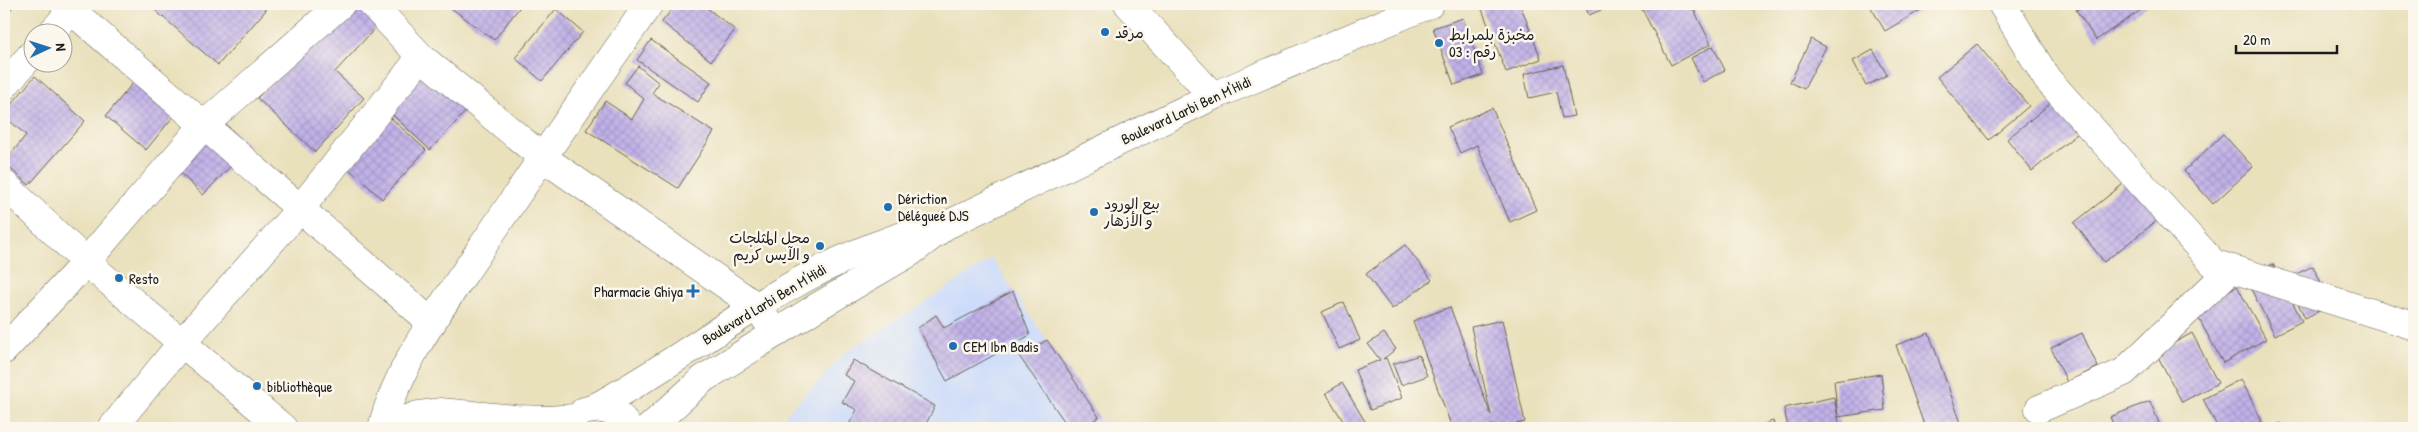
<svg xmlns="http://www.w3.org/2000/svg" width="2418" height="432" font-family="'Patrick Hand','Playpen Sans Arabic',sans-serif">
	<defs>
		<pattern id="building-cross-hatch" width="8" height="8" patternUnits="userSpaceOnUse" patternTransform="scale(1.25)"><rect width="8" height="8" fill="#c1b1e8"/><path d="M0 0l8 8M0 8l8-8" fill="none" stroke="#a598c6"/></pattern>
	</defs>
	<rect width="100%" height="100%" fill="#fbf7ec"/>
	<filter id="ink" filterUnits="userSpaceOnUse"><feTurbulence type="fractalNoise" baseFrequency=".02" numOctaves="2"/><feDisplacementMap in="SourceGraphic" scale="10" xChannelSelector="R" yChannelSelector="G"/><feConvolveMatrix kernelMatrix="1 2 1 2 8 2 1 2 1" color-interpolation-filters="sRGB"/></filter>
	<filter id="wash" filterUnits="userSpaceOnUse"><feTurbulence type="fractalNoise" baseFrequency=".0096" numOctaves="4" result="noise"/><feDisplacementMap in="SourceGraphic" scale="20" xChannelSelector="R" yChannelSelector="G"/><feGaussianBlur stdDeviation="1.12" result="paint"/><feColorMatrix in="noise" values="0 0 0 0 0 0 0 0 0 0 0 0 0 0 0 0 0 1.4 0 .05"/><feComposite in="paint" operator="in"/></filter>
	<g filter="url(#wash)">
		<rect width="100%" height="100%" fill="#e9e0bc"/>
		<path fill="#ccdbfa" d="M992,259L1106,428H773L846,352Z"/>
		<g id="blocks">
			<g fill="url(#building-cross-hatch)">
				<path d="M4,4H14L4,20Z"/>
				<path d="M148,4H259L266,10L218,65Z"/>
				<path d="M344,4H357L379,24L335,72L364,98L315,152L257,98Z"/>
				<path d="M454,4H522L494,40L451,8Z"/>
				<path d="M676,4H702L735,30L711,61L662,22Z"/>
				<path d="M1480,4H1520L1541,59L1506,72Z"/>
				<path d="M1584,4H1616L1589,15Z"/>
				<path d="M1653,4H1691L1711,44L1671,65L1642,9Z"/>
				<path d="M1869,4H1931L1885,31Z"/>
				<path d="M2086,4H2150L2096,40L2076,10Z"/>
				<path d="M556,9L583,32L542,81L515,58Z"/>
				<path d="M1463,18L1483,75L1454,85L1433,28Z"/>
				<path d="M1811,39L1826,47L1804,89L1790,82Z"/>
				<path d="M651,40L711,82L698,102L637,60Z"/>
				<path d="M1977,44L2029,106L1989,140L1937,77Z"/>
				<path d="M1713,46L1725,70L1703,82L1691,58Z"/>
				<path d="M1873,50L1887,75L1866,86L1853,61Z"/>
				<path d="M421,61L470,107L430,150L381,104Z"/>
				<path d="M1563,65L1574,116L1562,118L1556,92L1529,98L1524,74Z"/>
				<path d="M638,66L659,83L652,93L714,132L678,188L586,130L605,101L632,119L644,99L625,83Z"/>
				<path d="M141,73L182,106L146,150L106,116Z"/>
				<path d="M35,76L85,121L29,185L4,163L26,135L4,116V113Z"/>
				<path d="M2068,89L2094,120L2032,171L2007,139Z"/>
				<path d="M1492,108L1536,210L1510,222L1477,145L1460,153L1448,127Z"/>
				<path d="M381,109L426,150L382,199L337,158Z"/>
				<path d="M218,117L249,147L203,195L172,165Z"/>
				<path d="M2223,134L2253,167L2213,204L2184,171Z"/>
				<path d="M2132,177L2163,216L2104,262L2074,223Z"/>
				<path d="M1405,245L1432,280L1392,309L1366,274Z"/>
				<path d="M2273,264L2302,321L2275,335L2245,278Z"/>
				<path d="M2313,266L2332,305L2305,318L2286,279Z"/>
				<path d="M2237,286L2266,339L2223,363L2194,310Z"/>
				<path d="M1013,291L1030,335L947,381L918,328L936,315L944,328Z"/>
				<path d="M1344,302L1360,340L1339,349L1322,312Z"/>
				<path d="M1450,307L1491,415L1471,327L1502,320L1525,422L1499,428H1493V425L1483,428H1452L1413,321Z"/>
				<path d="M1384,333L1396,349L1383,359L1386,358L1402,398L1370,410L1355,370L1380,360L1368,344Z"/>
				<path d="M1929,333L1961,423L1947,428H1925L1896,345Z"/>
				<path d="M2082,333L2098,367L2067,382L2051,348Z"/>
				<path d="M2192,333L2218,383L2182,402L2156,353Z"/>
				<path d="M1047,340L1099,417L1083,428H1069L1019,356Z"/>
				<path d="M1419,355L1427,376L1401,385L1393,364Z"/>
				<path d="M853,360L935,406L924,428H847L857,410L842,402L854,381L844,375Z"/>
				<path d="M1881,374L1885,410L1838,417L1834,381Z"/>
				<path d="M2241,379L2262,421L2248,428H2218L2203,399Z"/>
				<path d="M1342,383L1369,428H1342L1346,426L1326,393Z"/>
				<path d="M1834,397L1840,428H1788L1784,408Z"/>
				<path d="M2150,401L2161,428H2115L2110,417Z"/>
				<path d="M1773,421L1775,428H1756V427Z"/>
				<path d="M2281,423L2283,428H2265Z"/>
			</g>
		</g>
	</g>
	<g filter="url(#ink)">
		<use href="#blocks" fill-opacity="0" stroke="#646154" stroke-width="1"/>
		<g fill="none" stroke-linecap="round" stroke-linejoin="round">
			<defs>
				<g id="minor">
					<path d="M64,4L432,323"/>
					<path d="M372,4L421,57L542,157L756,306L776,333"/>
					<path d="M1128,4L1213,96"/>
					<path d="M2002,4L2047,79L2213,263L2414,326"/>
					<path d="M52,32L78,4"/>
					<path d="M4,86L32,54"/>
					<path d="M4,184L86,262L283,428"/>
					<path d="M4,350L86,262L204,125L341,4"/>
					<path d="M594,408C687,358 768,288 867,249C888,241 909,232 932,229"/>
					<path d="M2039,409L2124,372L2231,269"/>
					<path d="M584,411C603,405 619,410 628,428"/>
					<path d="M112,428L181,344L300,209L421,57"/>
					<path d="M382,428C399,362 442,307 480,250C535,167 592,86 649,4"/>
					<path d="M384,428L418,415L440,412L516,419L550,420L574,418"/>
					<path d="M649,428L703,379L817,307L911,252L945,226L1213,96L1430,4"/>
				</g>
			</defs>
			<use href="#minor" stroke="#646154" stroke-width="29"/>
			<use href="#minor" stroke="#fff" stroke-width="28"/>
		</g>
	</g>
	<g fill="#1f6fb2" stroke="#fbf7ec" stroke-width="2">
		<circle cx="1105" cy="32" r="5"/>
		<circle cx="1439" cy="43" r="5"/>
		<circle cx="888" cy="207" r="5"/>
		<circle cx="1094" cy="212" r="5"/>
		<circle cx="820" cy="246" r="5"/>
		<circle cx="119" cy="278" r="5"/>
		<path d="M690.5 283.5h5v5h5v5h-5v5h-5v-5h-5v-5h5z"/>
		<circle cx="953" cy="346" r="5"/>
		<circle cx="257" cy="386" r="5"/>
	</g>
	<g text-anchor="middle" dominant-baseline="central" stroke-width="5" stroke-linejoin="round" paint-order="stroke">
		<g font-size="15" fill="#1c1c1c" stroke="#fbf7ec" text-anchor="start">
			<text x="1115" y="32">مرقد</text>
			<text x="1449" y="34">مخبزة بلمرابط<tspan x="1449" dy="17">رقم : 03</tspan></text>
			<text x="898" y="198">Dériction<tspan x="898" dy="17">Délégueé DJS</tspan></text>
			<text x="1104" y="203">بيع الورود<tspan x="1104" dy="17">و الأزهار</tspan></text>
			<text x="810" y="237" text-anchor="end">محل المثلجات<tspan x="810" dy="17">و الآيس كريم</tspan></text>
			<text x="129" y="278">Resto</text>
			<text x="683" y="291" text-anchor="end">Pharmacie Ghiya</text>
			<text x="963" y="346">CEM Ibn Badis</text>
			<text x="267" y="386">bibliothèque</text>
		</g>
		<g font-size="15" fill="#1c1c1c" stroke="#fbf7ec">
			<text transform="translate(1186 110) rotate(-25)">Boulevard Larbi Ben M'Hidi</text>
			<text transform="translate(764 304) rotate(-31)">Boulevard Larbi Ben M'Hidi</text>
		</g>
	</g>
	<rect width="2418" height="432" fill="none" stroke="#fbf7ec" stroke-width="20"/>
	<g transform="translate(48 48) rotate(86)"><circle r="24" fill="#fbf7ec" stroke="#a29f99"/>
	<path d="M0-4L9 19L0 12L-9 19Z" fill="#1f6fb2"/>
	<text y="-8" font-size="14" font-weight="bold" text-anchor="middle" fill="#1c1c1c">N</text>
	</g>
	<path d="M2236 45v8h101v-8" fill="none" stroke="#1c1c1c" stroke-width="2.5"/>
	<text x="2243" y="45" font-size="15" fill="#1c1c1c" stroke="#fbf7ec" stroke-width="4" paint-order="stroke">20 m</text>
</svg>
